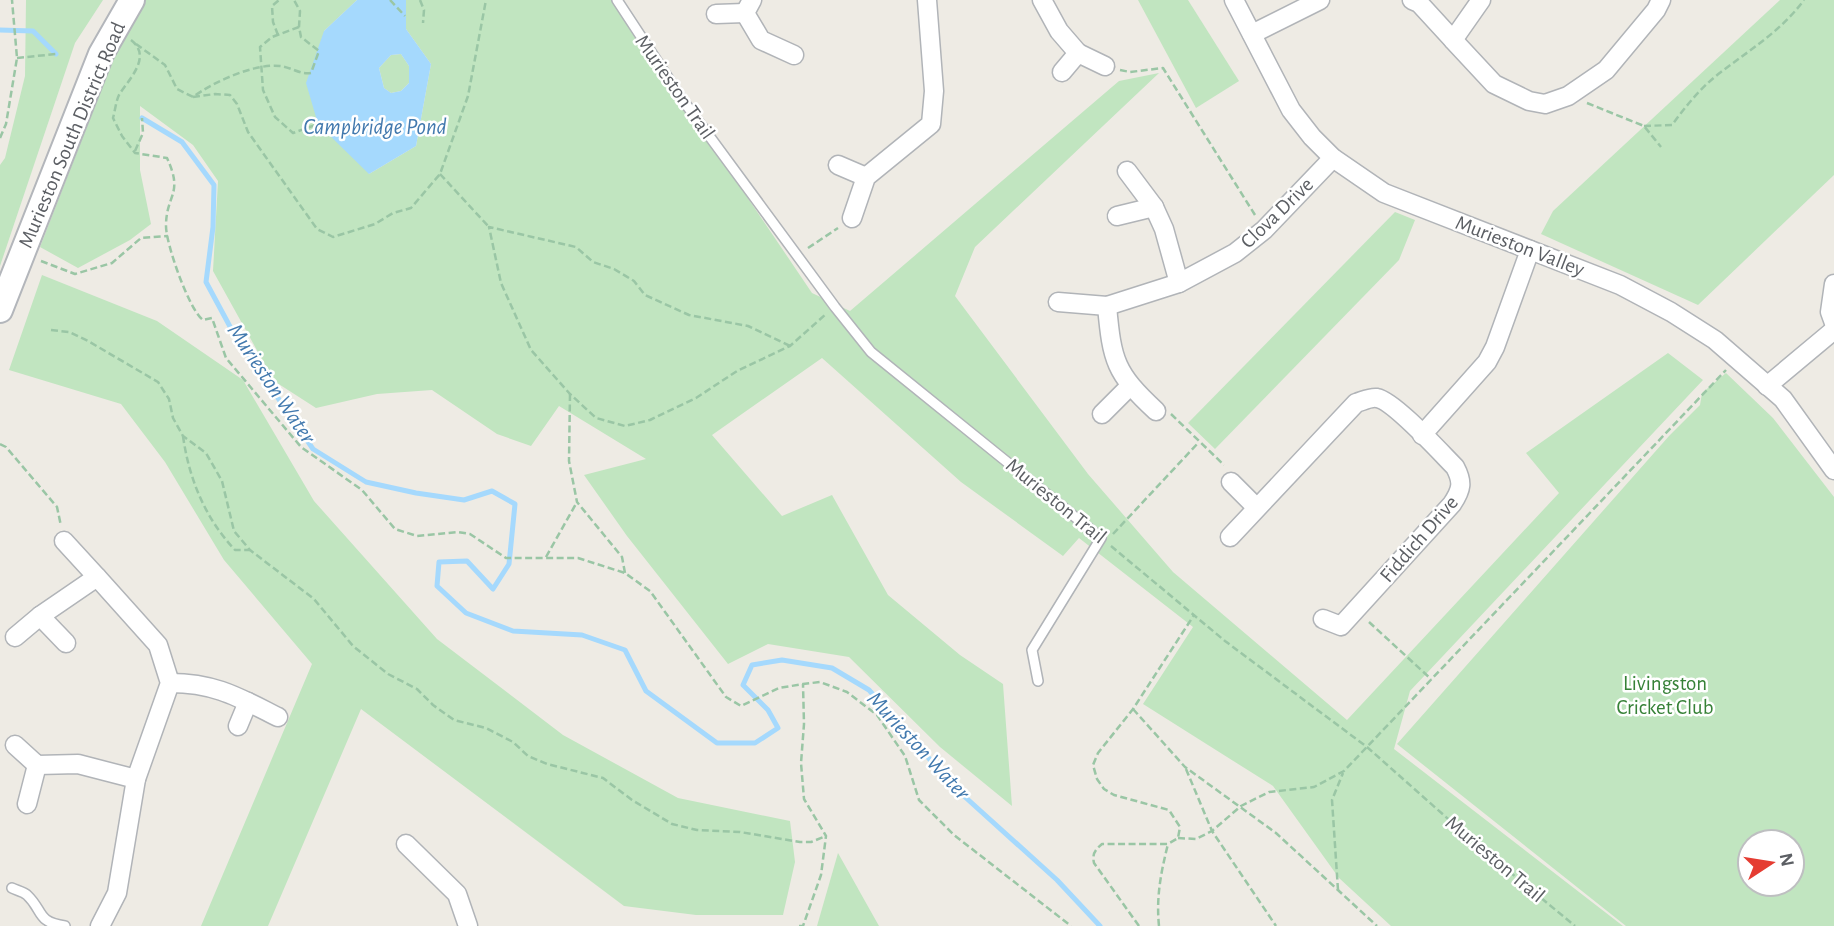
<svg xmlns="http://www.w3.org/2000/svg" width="1834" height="926" font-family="'Alegreya Sans',sans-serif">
	<rect width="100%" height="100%" fill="#eeebe4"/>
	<g fill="#c1e5c0" fill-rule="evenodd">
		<path d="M26,0H103L75,43L0,266V165L5,158L25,76Z"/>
		<path d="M143,0H357L324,31L369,174L416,146L431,64L406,29V0H614L812,293L850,311L1119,81L1159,73L975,247L955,296L1088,474L1173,572L1347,720L1559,493L1526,453L1668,353L1703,380L1410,691L1394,749L1623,926H1391L1339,878L1273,786L1143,704L1193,627L1079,538L1063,556L961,482L822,358L712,435L782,516L832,495L888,595L960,655L1003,684L1012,806L940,747L849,657L768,644L728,664L627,536L584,475L646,459L559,406L531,446L497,434L432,390L377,394L316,408L274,381L213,271L218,181L193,145L140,106V170L151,224L130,240L78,268L40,247L128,21Z"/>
		<path d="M1138,0H1188L1239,81L1196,108Z"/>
		<path d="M1780,0H1834V175L1698,305L1541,234L1553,211Z"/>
		<path d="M401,54L409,66V83L401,91L391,93L384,88L379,68L391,55Z"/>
		<path d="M1395,212L1415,220L1399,260L1215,449L1188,423Z"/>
		<path d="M42,275L157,321L243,380L314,501L437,639L563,735L678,798L790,821L795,862L783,915H696L624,906L361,709L268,926H201L312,664L224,560L165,462L121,404L9,370Z"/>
		<path d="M1726,373L1773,418L1834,497V926H1626L1397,744L1669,436L1700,405L1702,393ZM1750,842H1792V884H1750Z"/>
		<path d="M838,853L879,926H817Z"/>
	</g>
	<path fill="#a5d9fd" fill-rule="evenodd" d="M357,0H406V29L431,64L416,146L369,174L318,124L306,83L324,31ZM401,54L409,66V83L401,91L391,93L384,88L379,68L391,55Z"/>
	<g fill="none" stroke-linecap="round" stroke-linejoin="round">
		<g stroke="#a5d9fd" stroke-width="5">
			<path d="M0,30L33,31L56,54"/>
			<path d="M142,118L182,142L214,185L213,227L206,282L234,334L313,449L366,482L416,493L464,500L492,491L515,504L509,564L493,589L467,561L439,562L437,586L466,613L513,631L582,635L625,650L646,691L717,743H755L778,728L768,710L743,685L752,665L782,660L832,668L869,690L954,787L1057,880L1100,926"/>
		</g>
		<defs>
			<g id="lane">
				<path d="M617,0L682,99L835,307L871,352L1101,538L1032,650L1038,681"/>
				<path d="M12,888C16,890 24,892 27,895C44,911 36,922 65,926"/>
			</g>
			<g id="street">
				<path d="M752,0L745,13L761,40L794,55"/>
				<path d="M1042,0L1059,31L1078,53"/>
				<path d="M1234,0L1291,110L1312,137L1333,158L1384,193L1620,285L1671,312L1715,340L1783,399L1834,470"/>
				<path d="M1412,0L1419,3L1453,40L1481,0"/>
				<path d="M716,14L745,13"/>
				<path d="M1252,34L1320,0"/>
				<path d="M1453,40L1494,84L1529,101L1545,104L1568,96L1606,70L1656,10L1661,0"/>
				<path d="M1062,72L1078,53L1105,66"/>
				<path d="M838,165L866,177"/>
				<path d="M1127,171L1154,207L1164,229L1179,283"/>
				<path d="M1117,216L1154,207"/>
				<path d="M852,218L866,177L931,124L934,91L927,0"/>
				<path d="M1834,284L1830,312L1834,323"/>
				<path d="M1058,302L1107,306L1179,283L1235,253L1264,230L1333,158"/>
				<path d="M1107,306C1112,361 1115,373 1156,411"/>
				<path d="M1767,386L1834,330"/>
				<path d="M1102,414L1129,387"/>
				<path d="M1422,435L1487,362L1495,347L1530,250"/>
				<path d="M1231,482L1256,507"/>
				<path d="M1230,537L1356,403C1363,401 1370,397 1377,398C1394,401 1441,453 1455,467C1463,482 1462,489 1452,504L1341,626L1323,619"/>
				<path d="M64,541L97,577"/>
				<path d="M15,637L40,616"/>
				<path d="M66,643L40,616L97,577L158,645L170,683L136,779"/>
				<path d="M170,683C215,683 238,697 278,717"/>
				<path d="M238,726L248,702"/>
				<path d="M15,745L37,765L78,764L136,779L117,893L100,926"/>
				<path d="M27,804L37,765"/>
				<path d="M406,844L457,894L468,926"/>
			</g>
			<path id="secondary" d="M0,310L101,54L132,0"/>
		</defs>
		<use href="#lane" stroke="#b1b4b8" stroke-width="12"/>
		<use href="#street" stroke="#b1b4b8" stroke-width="21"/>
		<use href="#secondary" stroke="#b3b6bb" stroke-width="28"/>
		<g stroke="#9ac6a5" stroke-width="2.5" stroke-dasharray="7 3.5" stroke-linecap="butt">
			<path d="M390,0L405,16"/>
			<path d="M420,0L424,10L423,23"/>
			<path d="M299,27L272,37L260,47L263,90L275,117L293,133L318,124"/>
			<path d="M278,35L273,22L272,6L279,0"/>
			<path d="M131,40C153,57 128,80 119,95C116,101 115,111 113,118L122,136L135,153L167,158C184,195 166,194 166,226C166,244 189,310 203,320L212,318L226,358L301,447L362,490L395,529L417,536L458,532L470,534L506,558H578L625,573L650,591L726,697L741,706L779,688L803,684L820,682L847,692L877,715L905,756L919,800L954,835L1071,926"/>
			<path d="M136,44L165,65L177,89L193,97C213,82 255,63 280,66C291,67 300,75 311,73L319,51L301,37L299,27L300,11L294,0"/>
			<path d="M17,58L56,54"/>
			<path d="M1120,70L1130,72L1163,68L1255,215"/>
			<path d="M193,97L215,94L230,95L237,104L248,132L317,229L333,237L375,224L393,213L411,208L440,174L468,96L486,0"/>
			<path d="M1587,103L1644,126L1661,147"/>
			<path d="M1644,126L1672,125C1686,106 1701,87 1721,72C1751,49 1781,31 1804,0"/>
			<path d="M0,138L6,124L17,58L12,0"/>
			<path d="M135,151L143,133L142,118"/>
			<path d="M440,174L489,227"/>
			<path d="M808,248L838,228"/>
			<path d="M41,261L75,274L112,263L141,238L168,236"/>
			<path d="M51,330L69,332L88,341L158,382L169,399L173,418L183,436L206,453L222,481L234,531L250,550L314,599L353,646L388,674L417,689L433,705L454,720L486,728L513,742L528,756L547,764L603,778L632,800L672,824L697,830L740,832L800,842H811L826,836"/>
			<path d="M790,346L748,326L689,315L645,295L634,281L614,269L593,262L576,247L489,227L501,283L531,350L570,394L596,418L625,426L650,420L696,398L737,371L790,346L826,314"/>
			<path d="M570,394L569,461L577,502L622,557L625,573"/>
			<path d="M1171,414L1224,465"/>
			<path d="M183,436C189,479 205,518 235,550H250"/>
			<path d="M0,444L6,447L57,507L61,526"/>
			<path d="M1113,534L1199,442"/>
			<path d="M1111,546L1225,641L1367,747L1482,849L1575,926"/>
			<path d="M546,557L577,502"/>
			<path d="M1369,622L1431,679"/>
			<path d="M1133,709L1185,767L1276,833L1377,926"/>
			<path d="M1186,769L1212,831L1276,926"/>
			<path d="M1178,838L1196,839L1212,831L1241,806L1269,792L1314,787L1344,771L1726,370"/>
			<path d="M1338,890L1332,800L1343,773"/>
			<path d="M799,926H803L821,875L826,836L804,799L801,763L804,724L803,684"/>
			<path d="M1139,926L1094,863C1092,854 1095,850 1102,844H1168L1178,838L1180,827L1169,810L1114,795L1104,789L1097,779L1093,765L1098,753L1133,709L1194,615"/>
			<path d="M1159,926C1156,897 1161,872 1168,844"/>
		</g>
		<use href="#lane" stroke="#fff" stroke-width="9"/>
		<use href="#street" stroke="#fff" stroke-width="18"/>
		<use href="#secondary" stroke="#fff" stroke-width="24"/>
	</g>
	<g text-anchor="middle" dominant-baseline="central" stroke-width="5" stroke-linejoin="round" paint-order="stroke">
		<g font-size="21" fill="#5c5f64" stroke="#fff">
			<text transform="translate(675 87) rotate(55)">Murieston Trail</text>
			<text transform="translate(72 135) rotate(-67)">Murieston South District Road</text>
			<text transform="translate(1277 213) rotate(-44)">Clova Drive</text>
			<text transform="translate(1520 246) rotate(21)">Murieston Valley</text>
			<text transform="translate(1056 501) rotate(39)">Murieston Trail</text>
			<text transform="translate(1419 539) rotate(-49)">Fiddich Drive</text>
			<text transform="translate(1495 859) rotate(40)">Murieston Trail</text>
		</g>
		<g font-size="21" fill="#368137" stroke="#fff">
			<text x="1665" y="683">Livingston<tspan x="1665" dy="24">Cricket Club</tspan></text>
		</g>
		<g font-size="23" font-style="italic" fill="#4279ae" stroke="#fff">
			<text x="375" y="127">Campbridge Pond</text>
			<text transform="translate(271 384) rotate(56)">Murieston Water</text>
			<text transform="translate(918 746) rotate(47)">Murieston Water</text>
		</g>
	</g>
	<g transform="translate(1771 863) rotate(78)"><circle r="33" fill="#ffffff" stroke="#bebfc1" stroke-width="2"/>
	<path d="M0-5L12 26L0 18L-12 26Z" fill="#e53c32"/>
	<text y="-10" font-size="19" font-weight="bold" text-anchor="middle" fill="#5c5f64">N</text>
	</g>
</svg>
